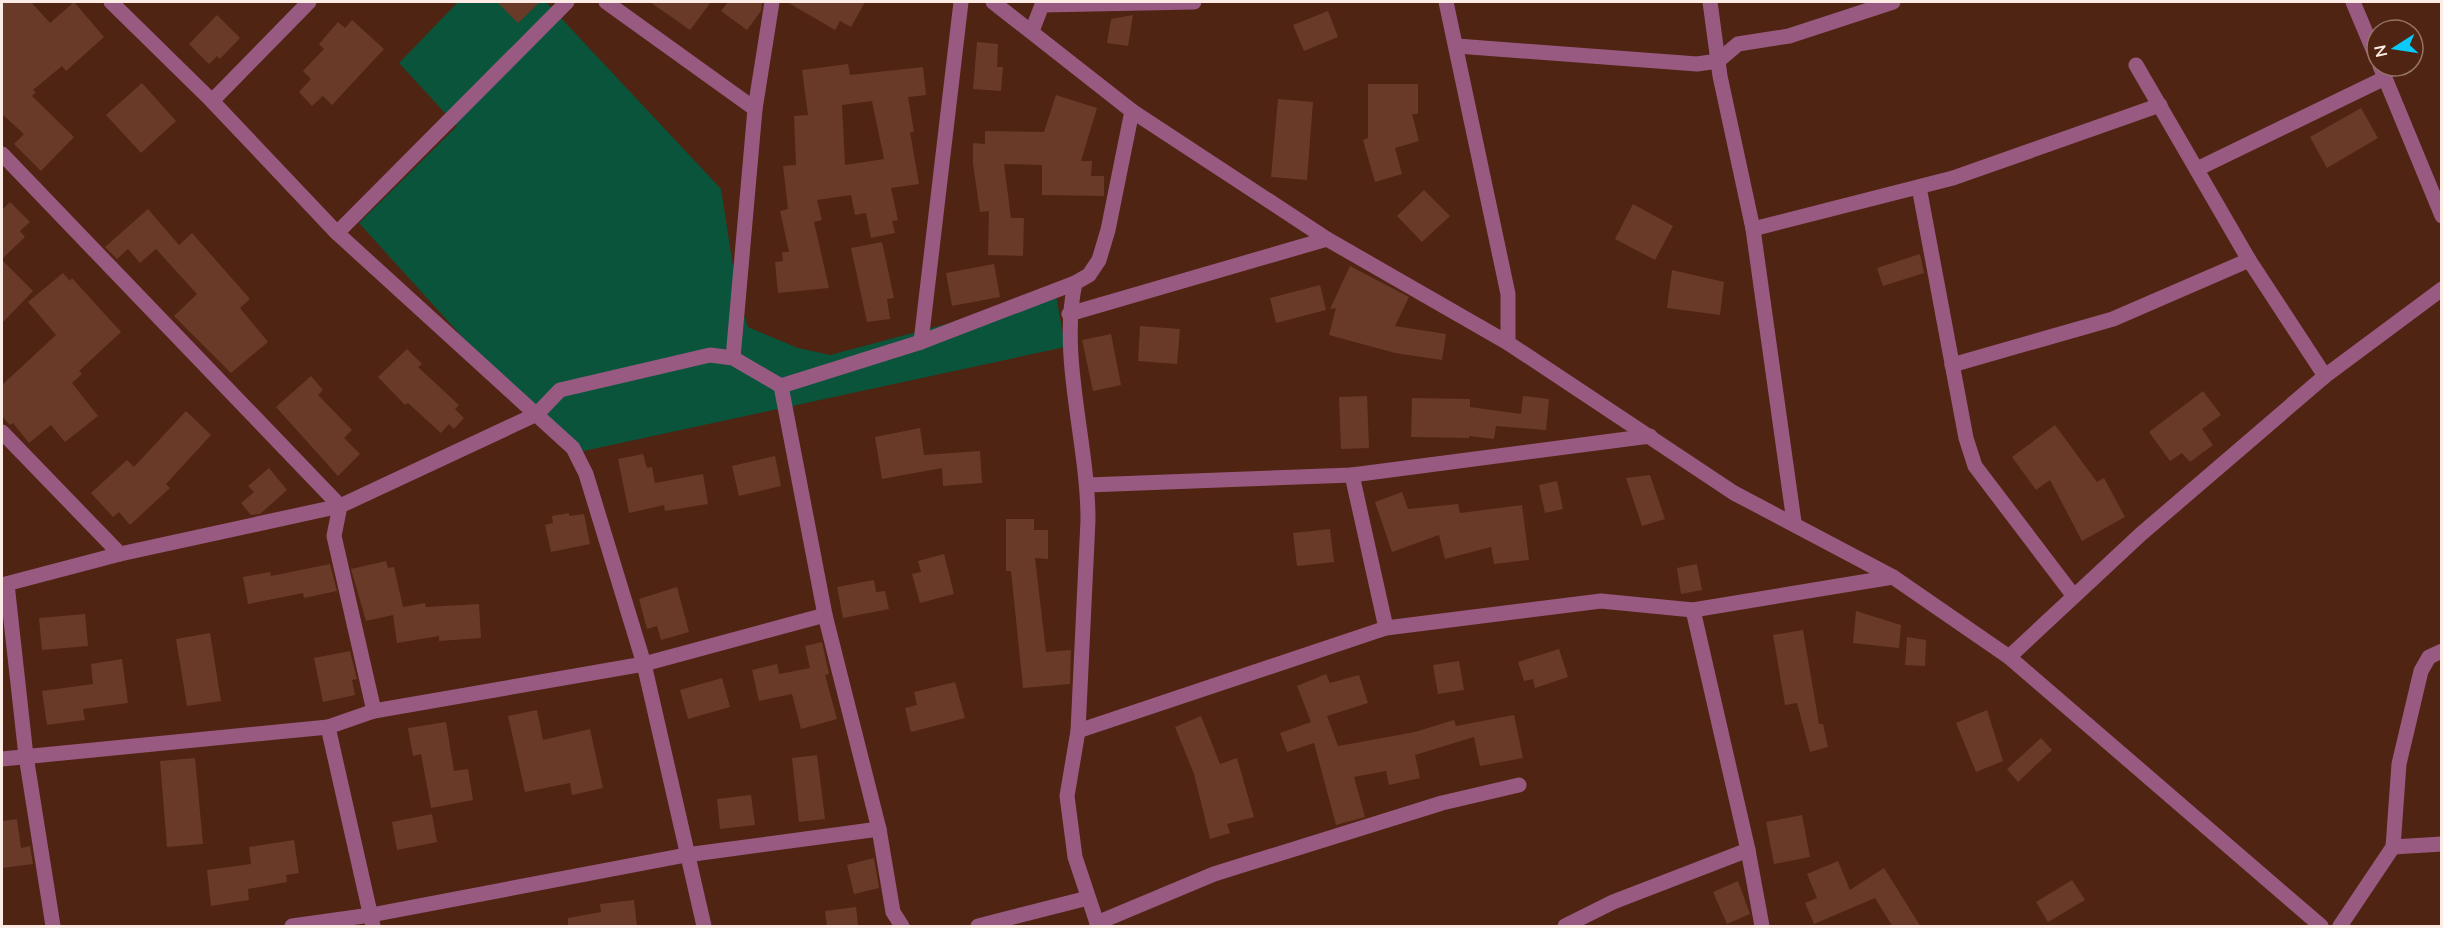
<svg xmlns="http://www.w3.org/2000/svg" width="2443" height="928" font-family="'Nunito Sans',sans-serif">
	<rect width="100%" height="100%" fill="#502412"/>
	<path fill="#09543a" d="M458,2H546L721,189L738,298L748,327L798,348L830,355L1056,295L1065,347L579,452L514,394L359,223L457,126L399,63Z"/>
	<g fill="#683a27" fill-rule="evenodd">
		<path d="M2,2H31L50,23L74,2L104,37L66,71L62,66L33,90L36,92L32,96L74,137L41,171L14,144L24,134L2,114Z"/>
		<path d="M497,2H540L518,23Z"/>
		<path d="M650,2H711L690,30Z"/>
		<path d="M728,2H762L761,11L747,30L721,11Z"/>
		<path d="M787,2H865L851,27L840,21L835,30Z"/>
		<path d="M1328,11L1338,37L1304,51L1293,25Z"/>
		<path d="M217,15L240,38L220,59L217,56L209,64L189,44Z"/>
		<path d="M1133,15L1128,46L1107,43L1111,19Z"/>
		<path d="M352,20L384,49L332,105L323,96L312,106L299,92L311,79L303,71L324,49L319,44L338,22L345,28Z"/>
		<path d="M977,42L998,44L997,67H1003L1001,91L973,89Z"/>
		<path d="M848,64L850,75L923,67L926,95L908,97L914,132H910L919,184L891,188L898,220L892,221L895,233L871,238L866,213L855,215L851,195L817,200L822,220L814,222L829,288L778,293L775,262L783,261L782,252H789L780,211L788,209L783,166L796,165L794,116L808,115L802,70ZM872,101L884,159L845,165L842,105Z"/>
		<path d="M142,83L176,121L141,153L106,115Z"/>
		<path d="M1368,84H1418V114H1412L1419,141L1395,148L1402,174L1375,182L1363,140L1368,138Z"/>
		<path d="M1056,95L1097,108L1081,161H1092L1091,176H1104V196L1042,195V165L1004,164L1011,218H1024L1023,256L988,255L989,211L980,212L973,164V143L985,144V131L1044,132Z"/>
		<path d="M1278,99L1313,102L1307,180L1271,177Z"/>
		<path d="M2361,108L2378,138L2327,168L2310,137Z"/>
		<path d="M1424,190L1450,216L1422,242L1397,216Z"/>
		<path d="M10,202L30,222L20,231L25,237L2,259V210Z"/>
		<path d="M1633,204L1673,226L1655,260L1615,239Z"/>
		<path d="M148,209L179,245L192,233L250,299L240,308L268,342L231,373L174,316L197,294L156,249L140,263L128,249L117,259L105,247Z"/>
		<path d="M882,242L894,298L887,299L890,319L867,322L851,248Z"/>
		<path d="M1920,254L1924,273L1883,286L1877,268Z"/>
		<path d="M2,260L33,291L2,323Z"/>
		<path d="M994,264L1000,297L952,306L946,273Z"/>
		<path d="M1350,266L1409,297L1395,326L1446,334L1442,360L1395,353L1329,335L1336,308L1330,309Z"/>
		<path d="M1672,270L1724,282L1720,315L1667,308Z"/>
		<path d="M63,273L70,281L72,278L121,332L79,371L82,374L72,383L98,416L65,442L51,425L29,443L13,423L10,425L2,416V385L56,335L28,302Z"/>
		<path d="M1320,285L1326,310L1276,323L1270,298Z"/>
		<path d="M1140,326L1180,329L1177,364L1138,361Z"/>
		<path d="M1111,334L1121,385L1093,391L1082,340Z"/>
		<path d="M407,349L422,364L418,367L459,405L455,409L464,418L454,429L449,424L441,433L408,403L405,405L378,377Z"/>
		<path d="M311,376L323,390L318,395L352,430L344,438L360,454L338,476L276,407Z"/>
		<path d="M2203,391L2221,415L2202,429L2213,445L2190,462L2182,453L2170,461L2149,432Z"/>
		<path d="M1367,396L1369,448L1341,449L1339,397Z"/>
		<path d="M1523,396L1549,399L1546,430L1496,426L1494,439L1469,436V438L1411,437L1412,398L1470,399V407L1521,414Z"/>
		<path d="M186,411L211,435L166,484L170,488L130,525L119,512L113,517L91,493L127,460L134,467Z"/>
		<path d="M2055,425L2097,482L2104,478L2125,517L2082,541L2050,480L2036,490L2012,457Z"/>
		<path d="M920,428L924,455L980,451L982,483L943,486L942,468L882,479L875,437Z"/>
		<path d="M643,454L647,468L652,467L655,483L703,474L708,504L665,511L664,505L629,513L618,459Z"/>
		<path d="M775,456L781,486L739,496L732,466Z"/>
		<path d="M269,468L287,490L260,514L251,515L241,503L254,492L248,486Z"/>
		<path d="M1650,475L1665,519L1642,526L1626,478Z"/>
		<path d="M1557,481L1563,509L1545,513L1539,485Z"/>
		<path d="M1402,492L1408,509L1458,504L1460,513L1522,505L1529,560L1494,564L1491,547L1445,559L1439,535L1392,552L1375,502Z"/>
		<path d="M569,513V516L584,514L590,544L551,552L545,525L553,523L552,516Z"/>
		<path d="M1006,519H1034V530H1048V559L1035,558L1046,652L1071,650L1070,684L1023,688L1011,571H1006Z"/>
		<path d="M1330,529L1334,562L1297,566L1293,533Z"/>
		<path d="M944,554L954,594L920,603L912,574L921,572L918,561Z"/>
		<path d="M386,561L388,568L394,567L403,607L425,603L426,607L479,604L481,638L439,641V636L397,643L393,615L366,621L351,569Z"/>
		<path d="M330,564L337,591L304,598L303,593L248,604L243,577L270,572L271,576Z"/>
		<path d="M1697,564L1702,590L1681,594L1677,568Z"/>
		<path d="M874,580L876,592L885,591L889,609L843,618L837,587Z"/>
		<path d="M677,587L689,632L661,640L657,626L647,629L639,599Z"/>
		<path d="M1856,611L1901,625L1899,648L1853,643Z"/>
		<path d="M85,614L88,646L42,650L39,618Z"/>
		<path d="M1803,630L1819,724H1823L1828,747L1810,752L1797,703L1785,705L1773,635Z"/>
		<path d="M210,633L221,701L187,706L176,639Z"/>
		<path d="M1907,637L1926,640L1925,666L1905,665Z"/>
		<path d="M822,642L829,674L825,675L837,719L801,729L792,694L759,701L752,670L777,664L779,674L810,668L805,646Z"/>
		<path d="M1559,649L1568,677L1535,688L1533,679L1524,681L1518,662Z"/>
		<path d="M350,651L357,679L352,680L355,695L323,702L314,658Z"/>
		<path d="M122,659L128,703L83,709L85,720L47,725L42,691L93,684L91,664Z"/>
		<path d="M1459,661L1464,690L1438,694L1433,665Z"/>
		<path d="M1326,674L1330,683L1359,675L1368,703L1327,716L1338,746L1415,732L1454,720L1456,726L1514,715L1523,758L1480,766L1474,737L1415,755L1420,778L1389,785L1386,771L1354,777L1365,817L1336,825L1314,743L1287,752L1280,733L1311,722L1297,686Z"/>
		<path d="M722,678L730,707L688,719L680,690Z"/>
		<path d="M955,682L965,718L911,732L905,708L917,705L914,692Z"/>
		<path d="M537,710L543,740L590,729L603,788L572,795L570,783L525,792L508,716Z"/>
		<path d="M1987,710L2003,761L1976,772L1956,723Z"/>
		<path d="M1201,716L1220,764L1237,758L1254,817L1227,824L1230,833L1210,839L1194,774L1175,727Z"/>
		<path d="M446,722L454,771L468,769L473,800L431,808L421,754L413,756L408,728Z"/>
		<path d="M2041,738L2052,750L2018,782L2007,769Z"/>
		<path d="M817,755L825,819L799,822L792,758Z"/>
		<path d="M195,758L203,844L167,847L160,761Z"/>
		<path d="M751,795L755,825L720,829L717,799Z"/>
		<path d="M432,814L437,842L397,850L392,822Z"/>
		<path d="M1802,815L1810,857L1774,864L1766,822Z"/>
		<path d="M17,819L21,848L30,846L33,864L2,868V821Z"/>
		<path d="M294,840L299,873L286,875L287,882L248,889L249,900L211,906L207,870L251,864L249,847Z"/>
		<path d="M874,858L879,888L854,894L847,865Z"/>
		<path d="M1838,861L1850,890L1884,868L1921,927H1893L1875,898L1814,924L1805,903L1817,898L1807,874Z"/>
		<path d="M2072,880L2085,900L2048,922L2036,902Z"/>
		<path d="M1738,881L1750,914L1727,924L1713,892Z"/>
		<path d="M634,900L637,927H568V918L601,912L600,904Z"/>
		<path d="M856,907L858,925L827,927L825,911Z"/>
	</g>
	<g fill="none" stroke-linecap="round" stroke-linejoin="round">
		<g stroke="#995a82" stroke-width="15">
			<path d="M111,2L212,101L337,233L573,448L586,474L644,664L704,926"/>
			<path d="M606,2L755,109"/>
			<path d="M1446,2L1508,294V343"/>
			<path d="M1710,2L1720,76L1753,229L1794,522"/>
			<path d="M2353,2L2377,59"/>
			<path d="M1032,31L1042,5L1194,2"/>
			<path d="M1457,46L1697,64L1718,61L1738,44L1789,36L1893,2"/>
			<path d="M2136,65L2249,260L2325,376"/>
			<path d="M2380,66L2442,216"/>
			<path d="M212,101L309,2"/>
			<path d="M2,154L340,506L334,536L374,711"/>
			<path d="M2197,169L2385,78"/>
			<path d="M1919,187L1966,438L1975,466L2073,595"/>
			<path d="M1753,229L1953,178L2160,105"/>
			<path d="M337,233L567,2"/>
			<path d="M1069,314L1327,239"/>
			<path d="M921,342L961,2"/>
			<path d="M733,358L755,109L772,2"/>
			<path d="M1952,365L2113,319L2249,260"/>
			<path d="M781,386L921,342L1075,283"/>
			<path d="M2,432L120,554"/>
			<path d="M1088,485L1352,475"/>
			<path d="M7,584L26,756L53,926"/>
			<path d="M2,585L120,554L340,506L537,414L560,390L710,355L733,358L781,386L825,615L879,829L893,912L902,926"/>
			<path d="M1693,610L1748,850L1762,926"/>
			<path d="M1386,628L1352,475L1650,436"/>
			<path d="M2009,657L2141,534L2325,376L2442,289"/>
			<path d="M328,727L373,926"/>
			<path d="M1078,731L1386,628L1601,601L1693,610L1893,577"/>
			<path d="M2,759L328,727L374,711L644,664L825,615"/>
			<path d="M2393,847L2442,844"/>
			<path d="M1097,923L1214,874L1442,803L1519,785"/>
			<path d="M292,926L371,915L686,855L879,829"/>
			<path d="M978,926L1088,898"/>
			<path d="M1098,926L1075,857L1067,796L1078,731L1088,520C1088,442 1059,358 1075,283L1089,275L1099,260L1108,230L1132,111"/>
			<path d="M1565,926L1613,902L1748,850"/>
			<path d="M2340,926L2393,847L2399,764L2421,671L2429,657L2442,651"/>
		</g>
		<path stroke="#995a82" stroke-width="15" d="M993,2L1132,111L1327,239L1508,343L1734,493L1893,577L2009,657L2321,926"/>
	</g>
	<rect width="2443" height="928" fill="none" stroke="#fdece5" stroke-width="6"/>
	<g transform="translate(2395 48) rotate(258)"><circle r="28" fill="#502412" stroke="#957466" stroke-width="1.5"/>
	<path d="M0-4.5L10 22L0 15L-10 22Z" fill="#0acafa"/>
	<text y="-9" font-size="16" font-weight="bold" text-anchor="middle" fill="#fdece5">N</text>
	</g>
</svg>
